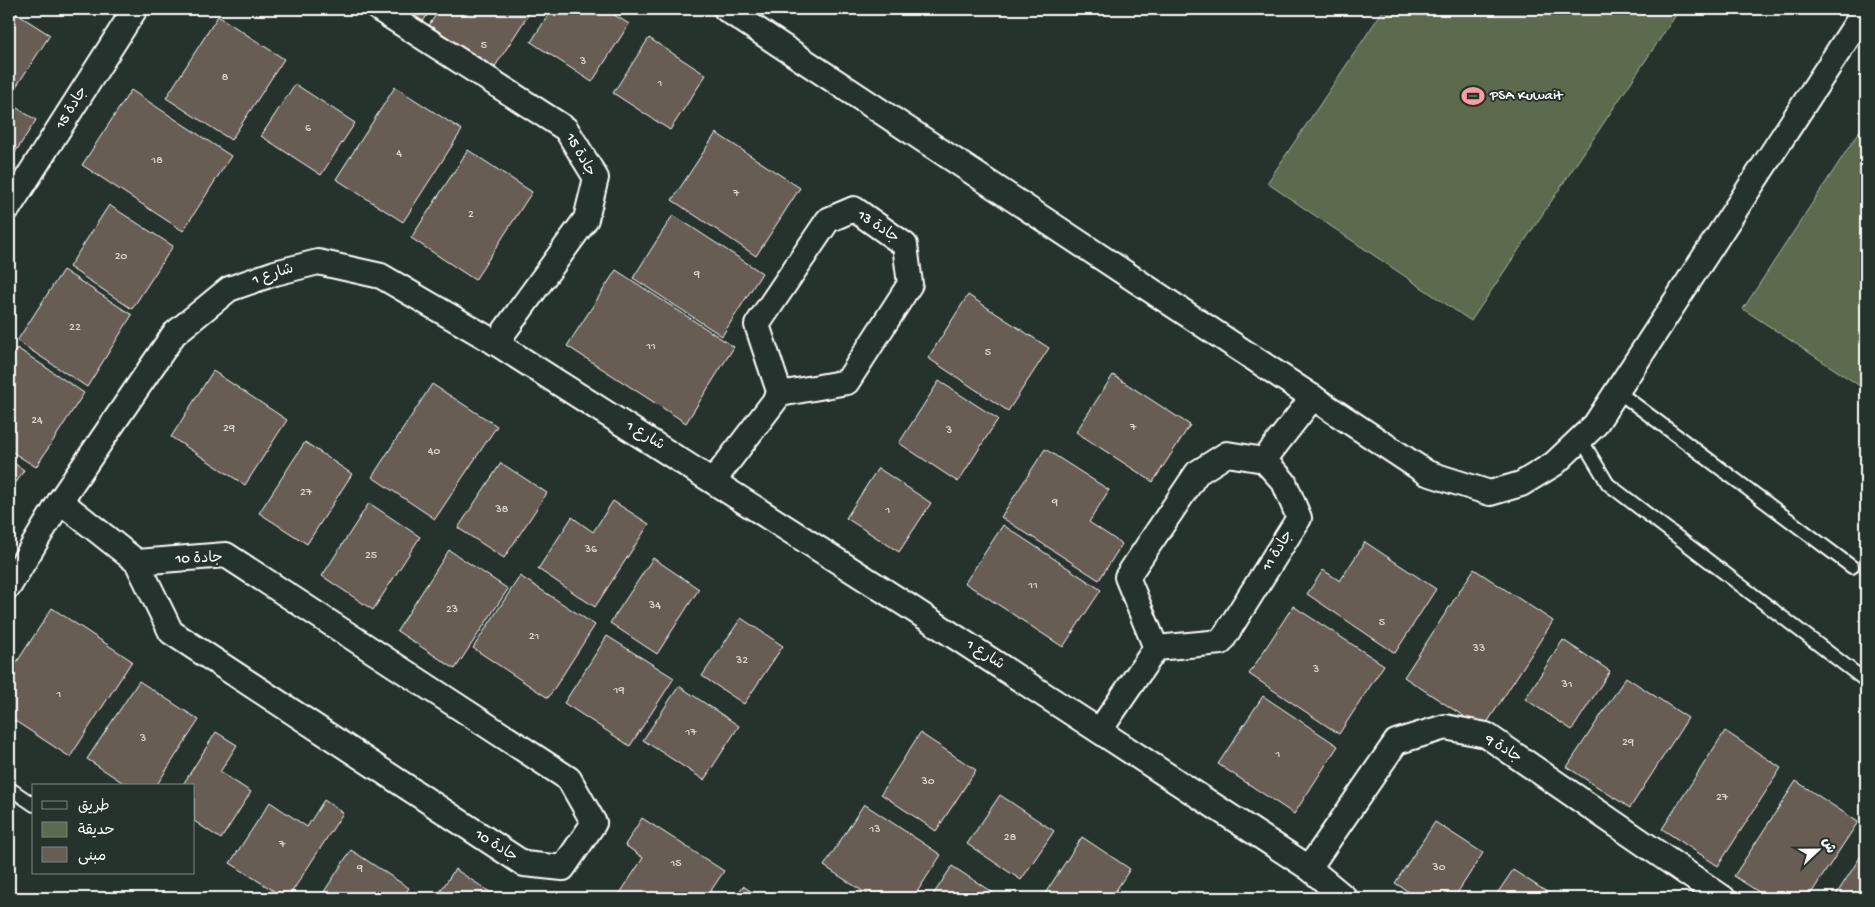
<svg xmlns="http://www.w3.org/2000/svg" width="1875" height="907" font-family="'Gochi Hand','Playpen Sans Arabic',sans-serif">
	<rect width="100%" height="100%" fill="#26332d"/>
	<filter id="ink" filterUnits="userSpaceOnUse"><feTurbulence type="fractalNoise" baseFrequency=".02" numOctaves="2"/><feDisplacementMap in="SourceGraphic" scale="10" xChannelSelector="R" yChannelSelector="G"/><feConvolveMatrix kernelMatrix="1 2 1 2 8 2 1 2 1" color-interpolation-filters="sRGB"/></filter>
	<g filter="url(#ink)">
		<g fill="#5c6b4d" stroke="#aeb5a6">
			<path d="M1384,9H1680L1471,321L1267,183Z"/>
			<path d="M1866,121V390L1743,309Z"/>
		</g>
		<g fill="#685d54" stroke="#fff">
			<path d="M9,9L50,35L12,93L9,90Z"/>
			<path d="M400,9H431L422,23Z"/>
			<path d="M440,9H532L494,68L429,25Z"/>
			<path d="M552,9H605L629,24L592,82L531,42Z"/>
			<path d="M218,16L284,59L231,140L166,98Z"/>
			<path d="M649,38L706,75L670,130L613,93Z"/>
			<path d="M295,84L355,123L321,175L261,136Z"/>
			<path d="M395,87L462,130L403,222L336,179Z"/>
			<path d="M131,90L231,156L183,231L82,165Z"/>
			<path d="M9,103L36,120L9,162Z"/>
			<path d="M716,133L800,188L756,256L672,200Z"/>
			<path d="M468,150L532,192L475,280L411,238Z"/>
			<path d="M109,205L173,246L132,309L69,267Z"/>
			<path d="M673,215L762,273L722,336L633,278Z"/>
			<path d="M63,270L132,315L87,387L17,341Z"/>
			<path d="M616,270L734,347L686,423L567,346Z"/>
			<path d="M968,295L1049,348L1008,411L928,358Z"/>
			<path d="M17,348L84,393L36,467L9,450V361Z"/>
			<path d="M213,371L287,420L245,485L171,437Z"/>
			<path d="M1113,375L1190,425L1153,482L1076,432Z"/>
			<path d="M939,381L998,419L958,482L899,443Z"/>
			<path d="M432,384L497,426L435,519L372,477Z"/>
			<path d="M305,442L352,474L307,544L259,513Z"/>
			<path d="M1045,449L1109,490L1089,522L1122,544L1099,580L1001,517Z"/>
			<path d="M9,460L24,470L9,494Z"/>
			<path d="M501,463L547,493L504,558L458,528Z"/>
			<path d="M878,468L931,503L899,552L846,518Z"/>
			<path d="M613,501L649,524L595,607L538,569L572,517L593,532Z"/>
			<path d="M369,503L420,537L373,610L322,576Z"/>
			<path d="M1003,525L1101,590L1063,647L965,583Z"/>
			<path d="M1365,542L1436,589L1395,653L1307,594L1323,570L1340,581Z"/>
			<path d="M449,550L508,589L455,669L397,631Z"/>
			<path d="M653,558L699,589L657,654L610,623Z"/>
			<path d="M1474,569L1553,621L1483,729L1404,677Z"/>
			<path d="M520,576L595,625L548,698L473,648Z"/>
			<path d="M1293,606L1384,665L1339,734L1249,674Z"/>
			<path d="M52,608L132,661L70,757L9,717V674Z"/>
			<path d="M741,618L783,646L744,704L702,676Z"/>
			<path d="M607,636L674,678L630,746L564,703Z"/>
			<path d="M1563,640L1610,671L1572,730L1525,699Z"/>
			<path d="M1626,677L1688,718L1630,808L1567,767Z"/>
			<path d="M139,681L199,720L156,786H128L87,759Z"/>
			<path d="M679,686L739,726L704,780L643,740Z"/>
			<path d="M1263,696L1338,746L1294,814L1218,764Z"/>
			<path d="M1725,731L1781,768L1718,866L1662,829Z"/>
			<path d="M216,732L237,745L220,772L251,792L221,839L194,821V786H182Z"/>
			<path d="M920,733L976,770L936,831L881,794Z"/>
			<path d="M1796,781L1858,822L1808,898H1768L1734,876Z"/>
			<path d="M1000,795L1054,831L1021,880L967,844Z"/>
			<path d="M324,800L343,813L288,898H285L230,863L270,802L307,827Z"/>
			<path d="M864,804L941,855L913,898H873L824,866Z"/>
			<path d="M642,818L724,871L706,898H617L643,858L625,845Z"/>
			<path d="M1435,822L1483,853L1454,898H1418L1395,883Z"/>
			<path d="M1082,837L1130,869L1111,898H1042Z"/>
			<path d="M1866,848V898H1834Z"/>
			<path d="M351,850L409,888L402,898H320Z"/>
			<path d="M952,866L1001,898H931Z"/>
			<path d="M455,869L499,898H436Z"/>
			<path d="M1513,870L1556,898H1494Z"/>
			<path d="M743,886L761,898H735Z"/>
		</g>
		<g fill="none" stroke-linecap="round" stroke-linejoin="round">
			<defs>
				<g id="service">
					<path d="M1617,391L1852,567"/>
					<path d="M1581,439L1608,484L1866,681"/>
					<path d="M9,788L34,805"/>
				</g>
				<g id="minor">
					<path d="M379,9L566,129L596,178L586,219L496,343"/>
					<path d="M726,9L1427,473L1490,493L1521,484L1554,464L1595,425L1866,9"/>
					<path d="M9,207L135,9"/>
					<path d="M1227,454L1264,460L1284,482L1299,518L1221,642L1156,648L1127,577L1197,473Z"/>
					<path d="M1264,460L1313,397"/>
					<path d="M714,480L780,394L847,382L910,284L905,245L854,209L828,220L757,325L780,394"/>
					<path d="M60,501L137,562L171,632L524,864L563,868L594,823L569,779L226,555L137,562"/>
					<path d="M9,586L60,501L174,334L229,289L275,273L318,262L381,276L496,343L905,604L1309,868L1345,898"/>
					<path d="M1100,730L1156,648"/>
					<path d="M1309,868L1396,742L1445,727L1486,735L1723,898"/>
				</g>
			</defs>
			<use href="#service" stroke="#fff" stroke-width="16"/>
			<use href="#minor" stroke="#fff" stroke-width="28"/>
			<use href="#service" stroke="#26332d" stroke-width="12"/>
			<use href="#minor" stroke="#26332d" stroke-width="24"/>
		</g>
	</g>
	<defs>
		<symbol id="stadium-bare" viewBox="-9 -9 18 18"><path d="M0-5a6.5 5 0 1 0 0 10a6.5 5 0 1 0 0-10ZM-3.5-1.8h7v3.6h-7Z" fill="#ff9aa2" stroke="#26332d" stroke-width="2.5" paint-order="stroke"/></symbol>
	</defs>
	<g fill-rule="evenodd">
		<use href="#stadium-bare" x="1457" y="80" width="32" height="32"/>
	</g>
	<g text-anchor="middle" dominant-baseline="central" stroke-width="4" stroke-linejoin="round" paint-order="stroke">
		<g font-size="12" fill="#d9d6d4">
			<text x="484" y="46">5</text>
			<text x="583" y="62">3</text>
			<text x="225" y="78">8</text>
			<text x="660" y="84">1</text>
			<text x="308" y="129">6</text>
			<text x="399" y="154">4</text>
			<text x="157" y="161">18</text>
			<text x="736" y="194">7</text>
			<text x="471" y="215">2</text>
			<text x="121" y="257">20</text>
			<text x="697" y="275">9</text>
			<text x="75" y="328">22</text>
			<text x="651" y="347">11</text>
			<text x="988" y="353">5</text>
			<text x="37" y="421">24</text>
			<text x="1133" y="428">7</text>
			<text x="229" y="429">29</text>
			<text x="949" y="431">3</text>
			<text x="434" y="452">40</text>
			<text x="306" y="493">27</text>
			<text x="1055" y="503">9</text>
			<text x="502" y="510">38</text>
			<text x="888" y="511">1</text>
			<text x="591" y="550">36</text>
			<text x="371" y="556">25</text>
			<text x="1033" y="586">11</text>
			<text x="655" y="606">34</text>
			<text x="452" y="610">23</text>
			<text x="1382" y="623">5</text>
			<text x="534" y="637">21</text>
			<text x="1479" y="649">33</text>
			<text x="742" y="661">32</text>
			<text x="1316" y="670">3</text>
			<text x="1567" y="685">31</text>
			<text x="619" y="691">19</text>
			<text x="59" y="695">1</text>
			<text x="691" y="733">17</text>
			<text x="143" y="739">3</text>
			<text x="1628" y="743">29</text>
			<text x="1278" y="755">1</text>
			<text x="928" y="782">30</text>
			<text x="1722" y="798">27</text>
			<text x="875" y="830">13</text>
			<text x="1010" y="838">28</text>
			<text x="282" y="845">7</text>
			<text x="676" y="864">15</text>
			<text x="1439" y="868">30</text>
			<text x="360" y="869">9</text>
		</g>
		<g font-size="15" fill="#fff" stroke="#26332d" text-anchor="start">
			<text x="1490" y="96">PSA Kuwait</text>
		</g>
		<g font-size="15" fill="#fff" stroke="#26332d">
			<text transform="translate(72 108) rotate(-58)">جادة 15</text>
			<text transform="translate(580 155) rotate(61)">جادة 15</text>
			<text transform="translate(878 227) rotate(34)">جادة 13</text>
			<text transform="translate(273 275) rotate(-17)">شارع 1</text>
			<text transform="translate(645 436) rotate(32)">شارع 1</text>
			<text transform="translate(1278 551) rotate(-58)">جادة 11</text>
			<text transform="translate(199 559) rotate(-2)">جادة 10</text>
			<text transform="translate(985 655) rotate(33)">شارع 1</text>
			<text transform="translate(1503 749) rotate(32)">جادة 9</text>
			<text transform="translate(496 846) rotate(33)">جادة 10</text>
		</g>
	</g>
	<rect width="1875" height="907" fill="none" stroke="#26332d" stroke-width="30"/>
	<rect x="15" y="15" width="1845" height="877" fill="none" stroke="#fff" stroke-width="2" filter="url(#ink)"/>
	<rect x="32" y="784" width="162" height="90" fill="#26332d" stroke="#7d8581"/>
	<rect x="42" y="801" width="25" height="8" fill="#26332d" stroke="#7d8581"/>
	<text x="78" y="810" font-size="15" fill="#ffffff">طريق</text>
	<rect x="42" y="822" width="25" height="15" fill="#5c6b4d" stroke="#7d8581"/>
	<text x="78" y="834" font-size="15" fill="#ffffff">حديقة</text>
	<rect x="42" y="847" width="25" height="15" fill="#685d54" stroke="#7d8581"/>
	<text x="78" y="860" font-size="15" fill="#ffffff">مبنى</text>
	<g transform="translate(1818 850) rotate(68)" stroke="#26332d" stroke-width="4" paint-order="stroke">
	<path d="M0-4L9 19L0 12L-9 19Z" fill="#ffffff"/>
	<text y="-8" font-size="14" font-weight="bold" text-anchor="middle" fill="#ffffff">ش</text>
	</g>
</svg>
